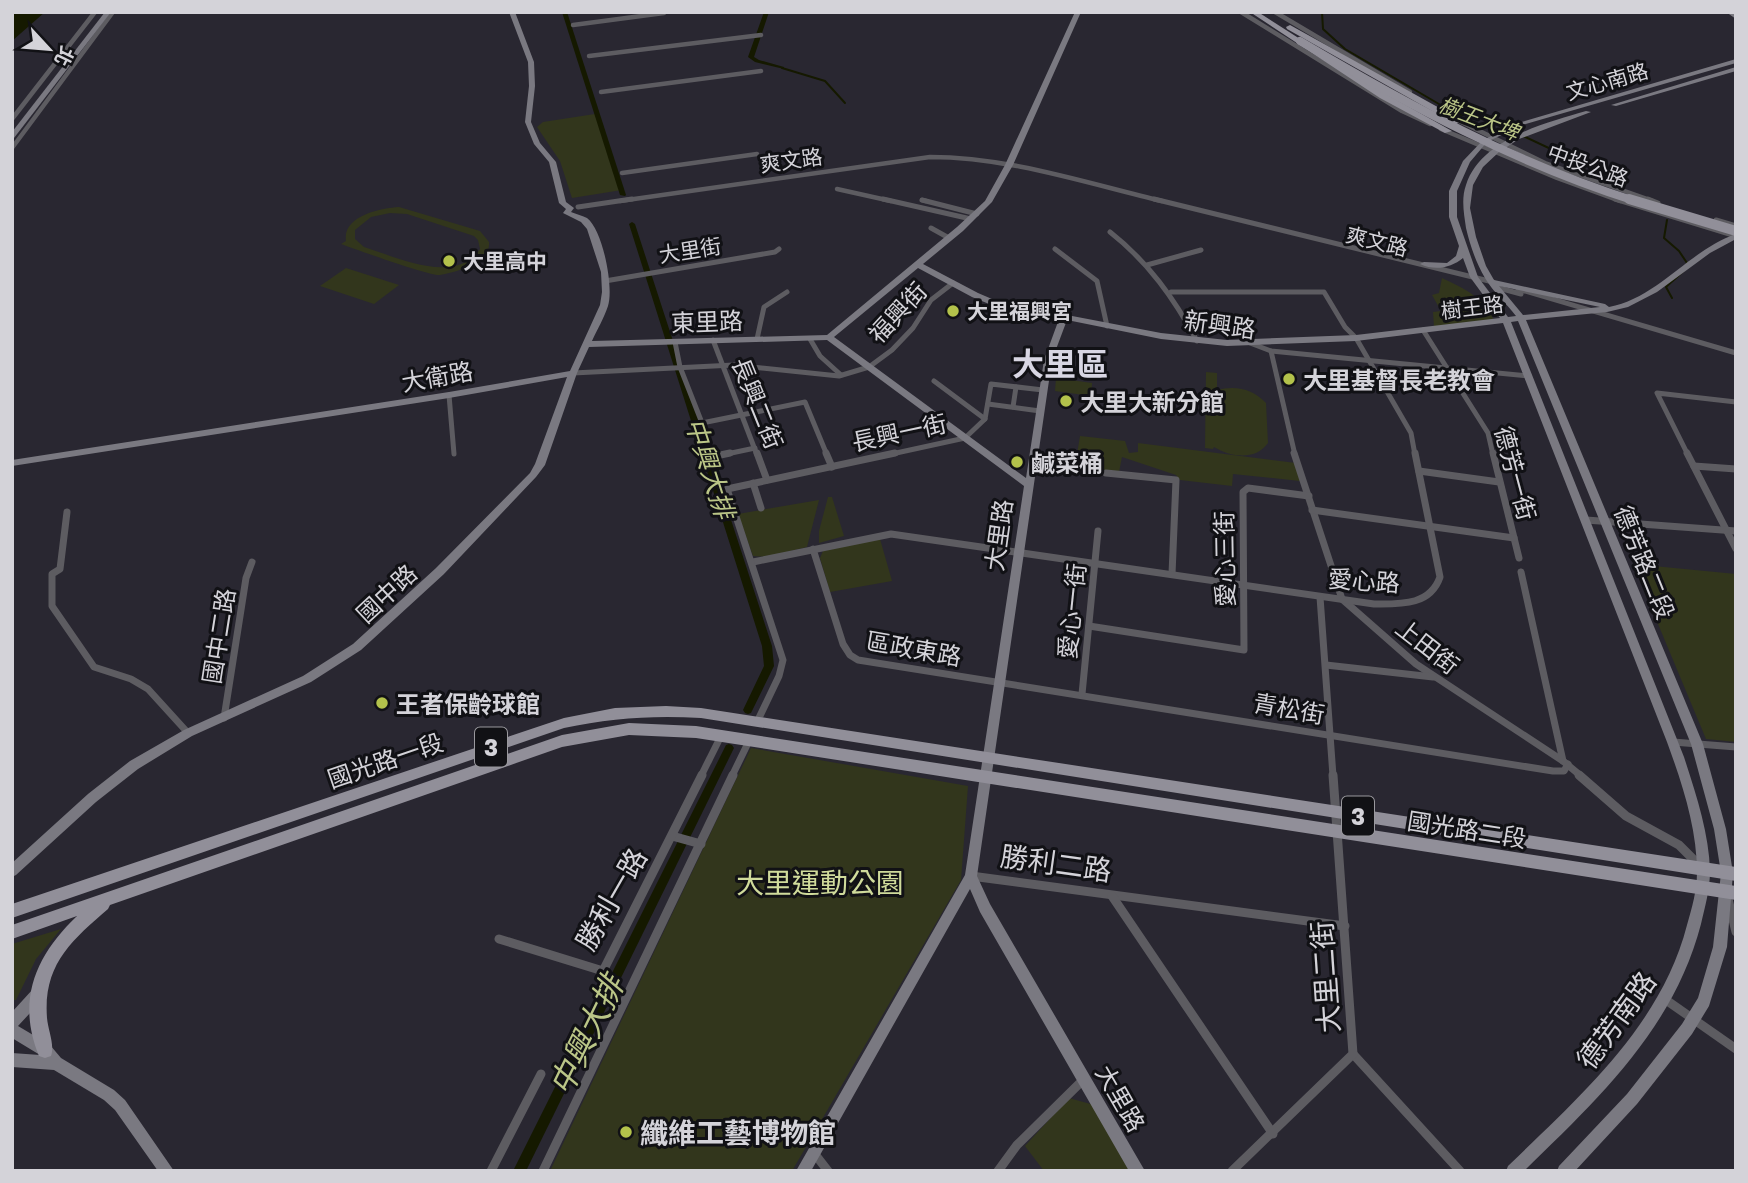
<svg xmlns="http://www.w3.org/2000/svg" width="1748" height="1183" font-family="'Golos Text','Noto Sans TC',sans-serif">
	<rect width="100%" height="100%" fill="#292731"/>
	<g fill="#32361c" fill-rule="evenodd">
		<path d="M595,114L622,190L572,198L560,161L537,127L543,122Z"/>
		<path d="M399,207L480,231L489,242C491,263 456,272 440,275C432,277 355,249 341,244L346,241C342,216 381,208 399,207ZM390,213L407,214L474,236L478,240L480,249C455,286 397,257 364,247L355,239V230L371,217Z"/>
		<path d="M346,268L399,285L374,304L320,286Z"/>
		<path d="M1442,278C1463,288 1486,298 1494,321L1434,327L1433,312L1441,311L1432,295L1439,293Z"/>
		<path d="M1206,372L1217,373V390C1236,385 1253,389 1266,403L1268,443C1255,461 1231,457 1214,447L1213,449L1205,448Z"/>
		<path d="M1056,378L1092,383L1091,396L1055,391Z"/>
		<path d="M1080,436L1125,441L1129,453L1138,452V443L1296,463L1300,481L1233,474L1232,486L1180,480L1176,475L1122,457L1119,472L1075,466Z"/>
		<path d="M828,497H832L844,536L819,543V531Z"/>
		<path d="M819,500L807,547L766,557L753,556L738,514Z"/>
		<path d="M880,539L892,581L830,592L820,558L823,551Z"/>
		<path d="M1633,564L1736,574V742L1706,739Z"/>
		<path d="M751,748L968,786L961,880L792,1171H550Z"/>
		<path d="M61,929L36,959L16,1000H12V944Z"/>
		<path d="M1069,1098L1094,1105L1133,1171H1044L1025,1146Z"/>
	</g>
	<path fill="#151900" d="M12,12H45L12,41Z"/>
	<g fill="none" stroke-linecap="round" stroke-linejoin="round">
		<g stroke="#151900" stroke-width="2">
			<path d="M1322,12L1323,29L1345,49L1456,114L1485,118L1570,158L1584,170L1619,186"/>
			<path d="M782,68L825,81L845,103"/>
			<path d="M1667,220L1664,238L1679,251L1689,266L1666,287L1672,298"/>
		</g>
		<g fill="#151900" fill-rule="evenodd">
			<path d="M562,12H567L626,195L625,196L620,195Z"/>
			<path d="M764,12H769L754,57L759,60L784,67V69L755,62L748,57Z"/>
			<path d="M632,222L635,224L772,646L774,666L751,713L748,714L745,713L743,710L764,666L762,646L629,224Z"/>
			<path d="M729,744L732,745L734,748L526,1171H513L726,745Z"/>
		</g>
		<g stroke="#5d5c61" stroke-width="4.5">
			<path d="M1241,12L1402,111L1430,124"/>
			<path d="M1275,12L1410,92"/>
			<path d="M573,25L664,13"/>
			<path d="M589,56L761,35"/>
			<path d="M601,92L761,71"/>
			<path d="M1453,118L1545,163L1653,201"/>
			<path d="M12,119L95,12"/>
			<path d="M1441,129L1557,178L1620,201"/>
			<path d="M12,148L113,12"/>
			<path d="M622,173L757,154"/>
			<path d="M837,189L891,201"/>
			<path d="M922,200L926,201"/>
			<path d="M620,201L930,157C1009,157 1086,183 1162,201"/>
		</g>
		<g stroke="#5d5c61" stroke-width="5">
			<path d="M883,199L971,219"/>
			<path d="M1154,199L1493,282"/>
			<path d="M1615,199L1736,236"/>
			<path d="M1648,199L1658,203"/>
			<path d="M922,200L977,214"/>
			<path d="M578,207L632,199"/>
			<path d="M1716,220L1736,226"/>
			<path d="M931,228L949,238"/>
			<path d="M1110,232C1148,262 1174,298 1197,341"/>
			<path d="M1055,249L1097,281L1107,326"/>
			<path d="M1147,265L1201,250"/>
			<path d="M605,281L775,252L779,249"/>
			<path d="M1495,287L1521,294"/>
			<path d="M1518,289L1736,353"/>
			<path d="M1171,292H1324L1345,327L1356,338L1411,433L1415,455"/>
			<path d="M1423,330L1488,433L1493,455"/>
			<path d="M757,339L764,307L787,292"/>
			<path d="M810,339L820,356L841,375"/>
			<path d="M713,340L757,455"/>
			<path d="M675,342L680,367L702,423L805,402L827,455"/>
			<path d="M1250,343L1271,351L1529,376"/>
			<path d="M1271,351L1295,455"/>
			<path d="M573,373L734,365L839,376L869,367L892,350L913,328L931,300L953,283"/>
			<path d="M934,381L985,419"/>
			<path d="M449,395L454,454"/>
			<path d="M988,404L1040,411"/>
			<path d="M1013,407L1016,387"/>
			<path d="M722,455L755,448"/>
			<path d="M887,455L965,438L985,419L991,384L1043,390"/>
			<path d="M1688,455L1657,393L1736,402"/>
		</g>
		<g stroke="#5d5c61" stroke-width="7">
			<path d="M757,453L767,480"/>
			<path d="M826,453L832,467"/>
			<path d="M1294,453L1342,599L1416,664L1563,761L1581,776"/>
			<path d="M1493,453L1519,558"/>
			<path d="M1687,453L1736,549"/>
			<path d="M711,457L730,453"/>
			<path d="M1694,466L1736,469"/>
			<path d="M1419,471L1499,482"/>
			<path d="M1106,473L1176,480L1172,574"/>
			<path d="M753,483L761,508"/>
			<path d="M1312,510L1514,538"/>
			<path d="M67,512L60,569L52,574V606L94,667L131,679L148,689L188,733"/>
			<path d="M1586,520L1736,531"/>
			<path d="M813,549L843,644L850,655L858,660L1553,771H1564L1568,764"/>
			<path d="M753,562L891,534L1374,604C1400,604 1430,606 1440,577L1415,453"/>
			<path d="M1521,572L1563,761"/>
			<path d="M1320,597L1333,776"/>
			<path d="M1089,626L1244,650L1243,492L1248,488L1309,496"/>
			<path d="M1326,665L1433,677"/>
			<path d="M1082,694L1098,531"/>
			<path d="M224,718L246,578L252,562"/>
			<path d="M757,722L779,676L783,660L727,489L895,453"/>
			<path d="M1673,742L1736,747"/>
			<path d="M701,776L721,736"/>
			<path d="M732,776L749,741"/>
		</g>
		<g stroke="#5d5c61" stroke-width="9">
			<path d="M1579,775L1626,816L1679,845L1700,866"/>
			<path d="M672,836L701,844"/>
			<path d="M971,876L1345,926"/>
			<path d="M1112,896L1273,1134"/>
			<path d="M1728,899L1736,932"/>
			<path d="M499,939L603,971L702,775"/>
			<path d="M1666,1000L1736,1049"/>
			<path d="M1353,1054L1460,1171"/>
			<path d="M814,1153L828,1171"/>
			<path d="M491,1171L541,1074"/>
			<path d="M543,1171L733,775"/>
			<path d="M998,1171L1017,1145L1083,1080"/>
			<path d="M1232,1171L1353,1054L1333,775"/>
		</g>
		<g fill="#7a7981" fill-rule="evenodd">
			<path d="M105,12H111L14,138L12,139V132Z"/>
			<path d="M509,12H515L534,62L535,86L531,122L540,143L556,162L566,202L574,208L571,212C576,214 583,216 587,218C603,230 614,288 608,306C604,318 597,330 592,341L827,335L957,227L985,201L1005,165L1075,12H1081L1013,165L992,202L963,231L923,264L978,293L999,302L1161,333L1227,340L1356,335L1500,318L1470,277L1463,258C1451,268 1435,271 1420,264L1424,262L1447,263L1456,256L1459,246L1449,217V191L1463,161L1483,140L1518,123L1736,59V63L1522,125L1487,142L1470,162L1457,191V217L1478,277L1508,317L1516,316C1506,303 1493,292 1485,278C1476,263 1470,245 1466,228C1464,214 1461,199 1466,185C1481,139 1545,123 1586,111L1591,112L1519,139L1499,152L1483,167L1473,185L1470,208L1476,237L1486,266L1494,280L1605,304L1609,307C1658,298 1689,250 1736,234V239L1710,253L1657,292L1628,307L1607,312L1526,320L1703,744L1726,829L1733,873L1727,947L1709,1006L1692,1034L1637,1104L1575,1171H1557L1559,1166L1627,1094L1682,1024L1698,998L1713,947L1721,873L1714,829L1691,744L1518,321L1511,322L1684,757C1696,794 1709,833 1710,871C1710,889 1705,907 1701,924C1674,1028 1599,1098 1524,1171H1506L1508,1166C1580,1096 1661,1026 1687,925C1692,908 1697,890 1697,872C1697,828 1682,783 1667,742L1503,323L1356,341L1227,346L1161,339L1067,320L1052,360L977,876L990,904L1145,1171H1129L980,912L970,889L811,1171H796L965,875L1024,486L827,340L589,347L577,373L545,465L536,477L444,574L361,650L311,682L192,736L138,769L96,802L16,875L12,877V863L88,794L130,761L184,730L303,676L353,644L436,568L530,473L535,464L567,377L449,398L12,466V460L449,392L570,371L600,305L602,292L601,272L587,229L581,222L563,213L566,209L559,203L549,162L534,144L525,122L529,86L528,62ZM918,268L972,297L994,306L1059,319L1044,360L1026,478L834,337ZM1499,286L1600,307L1523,315Z"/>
			<path d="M1726,12L1736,14V19Z"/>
			<path d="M1736,67V71L1616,106L1611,105Z"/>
			<path d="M38,987L43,989L45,994L43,999L18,1026L50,1045L61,1058L114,1090L125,1100L174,1171H158L115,1110L104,1100L54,1070L12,1067V1053L40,1055L12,1038V1012L33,989Z"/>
		</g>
		<g fill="#918f99" fill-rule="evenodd">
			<path d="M1250,12H1258L1386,94L1452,131L1445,133L1380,98Z"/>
			<path d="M1290,25L1461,120L1462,122L1455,124L1287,29L1286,27Z"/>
			<path d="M666,706L701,708L1736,867V881L701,718C654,715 610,718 564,728L12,918V904L564,718L615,708Z"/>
			<path d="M629,723L696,726L1736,886V900L696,738L629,735L562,747L110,905L108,909C71,941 43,965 47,1018C48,1030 55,1045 51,1056L45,1058L39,1056C16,1000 36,955 77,916L12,939V925L562,735Z"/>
		</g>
		<path stroke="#918f99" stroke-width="8" d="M1300,41C1408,105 1515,163 1635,201"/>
		<path stroke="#918f99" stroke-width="10" d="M1629,199L1736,231"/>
	</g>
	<g fill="#b3c24b" stroke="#111115" stroke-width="2.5">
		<circle cx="449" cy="261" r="7"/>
		<circle cx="953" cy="311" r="7"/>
		<circle cx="1289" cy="379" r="7"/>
		<circle cx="1066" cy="401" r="7"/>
		<circle cx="1017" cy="462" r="7"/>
		<circle cx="382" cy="703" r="7"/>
		<circle cx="626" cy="1132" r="7"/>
	</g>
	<g text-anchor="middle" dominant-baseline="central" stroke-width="6" stroke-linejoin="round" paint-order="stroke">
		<g font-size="21" fill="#d4d3d9" stroke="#111115">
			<text transform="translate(1607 81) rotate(-16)">文心南路</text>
			<text transform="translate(791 160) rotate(-8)">爽文路</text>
			<text transform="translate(1588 165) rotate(20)">中投公路</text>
			<text transform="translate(1377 241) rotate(14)">爽文路</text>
			<text transform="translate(690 250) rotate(-9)">大里街</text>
			<text transform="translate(1472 307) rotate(-7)">樹王路</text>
		</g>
		<g font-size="21" font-style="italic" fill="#bbc687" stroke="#111115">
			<text transform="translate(1479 118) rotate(21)">樹王大埤</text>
		</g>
		<g font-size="21" font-weight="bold" fill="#d4d3d9" stroke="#111115" text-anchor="start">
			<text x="463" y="261">大里高中</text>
			<text x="967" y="311">大里福興宮</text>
		</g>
		<g fill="#111115" stroke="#9a999e" stroke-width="2">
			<rect x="475" y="727.5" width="32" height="39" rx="5"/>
			<rect x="1342" y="796.5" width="32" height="39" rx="5"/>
		</g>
		<g font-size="23" font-weight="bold" fill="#d4d3d9">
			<text x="491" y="747">3</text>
			<text x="1358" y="816">3</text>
		</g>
		<g font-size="24" fill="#d4d3d9" stroke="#111115">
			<text transform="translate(897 312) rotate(-47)">福興街</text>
			<text transform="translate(707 321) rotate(-2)">東里路</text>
			<text transform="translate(1220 324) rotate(8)">新興路</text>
			<text transform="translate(437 376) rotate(-10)">大衛路</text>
			<text transform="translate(758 403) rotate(68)">長興二街</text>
			<text transform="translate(899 432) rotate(-12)">長興一街</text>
			<text transform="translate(1516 473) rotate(75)">德芳一街</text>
			<text transform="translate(998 535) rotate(-82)">大里路</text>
			<text transform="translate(1224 559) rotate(-91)">愛心三街</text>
			<text transform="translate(1645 562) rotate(68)">德芳路二段</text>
			<text transform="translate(1364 580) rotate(4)">愛心路</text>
			<text transform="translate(386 593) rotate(-43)">國中路</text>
			<text transform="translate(1071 611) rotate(-84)">愛心一街</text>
			<text transform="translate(218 636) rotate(-81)">國中二路</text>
			<text transform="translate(1428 646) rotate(38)">上田街</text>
			<text transform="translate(914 648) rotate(10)">區政東路</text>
			<text transform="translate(1289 708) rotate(10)">青松街</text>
			<text transform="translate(385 760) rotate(-19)">國光路一段</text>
			<text transform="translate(1467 829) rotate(9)">國光路二段</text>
			<text transform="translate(1121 1098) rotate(60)">大里路</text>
		</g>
		<g font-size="24" font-weight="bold" fill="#d4d3d9" stroke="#111115" text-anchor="start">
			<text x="1303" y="379">大里基督長老教會</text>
			<text x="1080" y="401">大里大新分館</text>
			<text x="1031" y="462">鹹菜桶</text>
			<text x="396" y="703">王者保齡球館</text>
		</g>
		<g font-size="26" font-style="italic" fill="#bbc687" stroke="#111115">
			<text transform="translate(710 468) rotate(72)">中興大排</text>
		</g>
		<g font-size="28" fill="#d4d3d9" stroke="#111115">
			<text transform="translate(1056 863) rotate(8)">勝利二路</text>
			<text transform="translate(611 899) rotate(-60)">勝利一路</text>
			<text transform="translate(1325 977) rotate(-94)">大里二街</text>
			<text transform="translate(1616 1020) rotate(-54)">德芳南路</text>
		</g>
		<g font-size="28" fill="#d0db9b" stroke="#111115">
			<text x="820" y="882">大里運動公園</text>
		</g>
		<g font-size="28" font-weight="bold" fill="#d4d3d9" stroke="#111115" text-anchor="start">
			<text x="640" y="1132">纖維工藝博物館</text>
		</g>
		<g font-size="32" font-weight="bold" fill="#d8d6e3" stroke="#111115">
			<text x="1060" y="364">大里區</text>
		</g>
		<g font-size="32" font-style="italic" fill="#bbc687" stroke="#111115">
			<text transform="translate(586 1035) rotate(-64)">中興大排</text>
		</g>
	</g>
	<rect width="1748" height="1183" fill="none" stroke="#d4d3d9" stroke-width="28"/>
	<g transform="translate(49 49) rotate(116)" stroke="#111115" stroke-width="5" paint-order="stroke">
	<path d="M0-5L12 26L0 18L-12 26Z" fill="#d4d3d9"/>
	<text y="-10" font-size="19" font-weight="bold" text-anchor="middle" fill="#d4d3d9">北</text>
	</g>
</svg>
